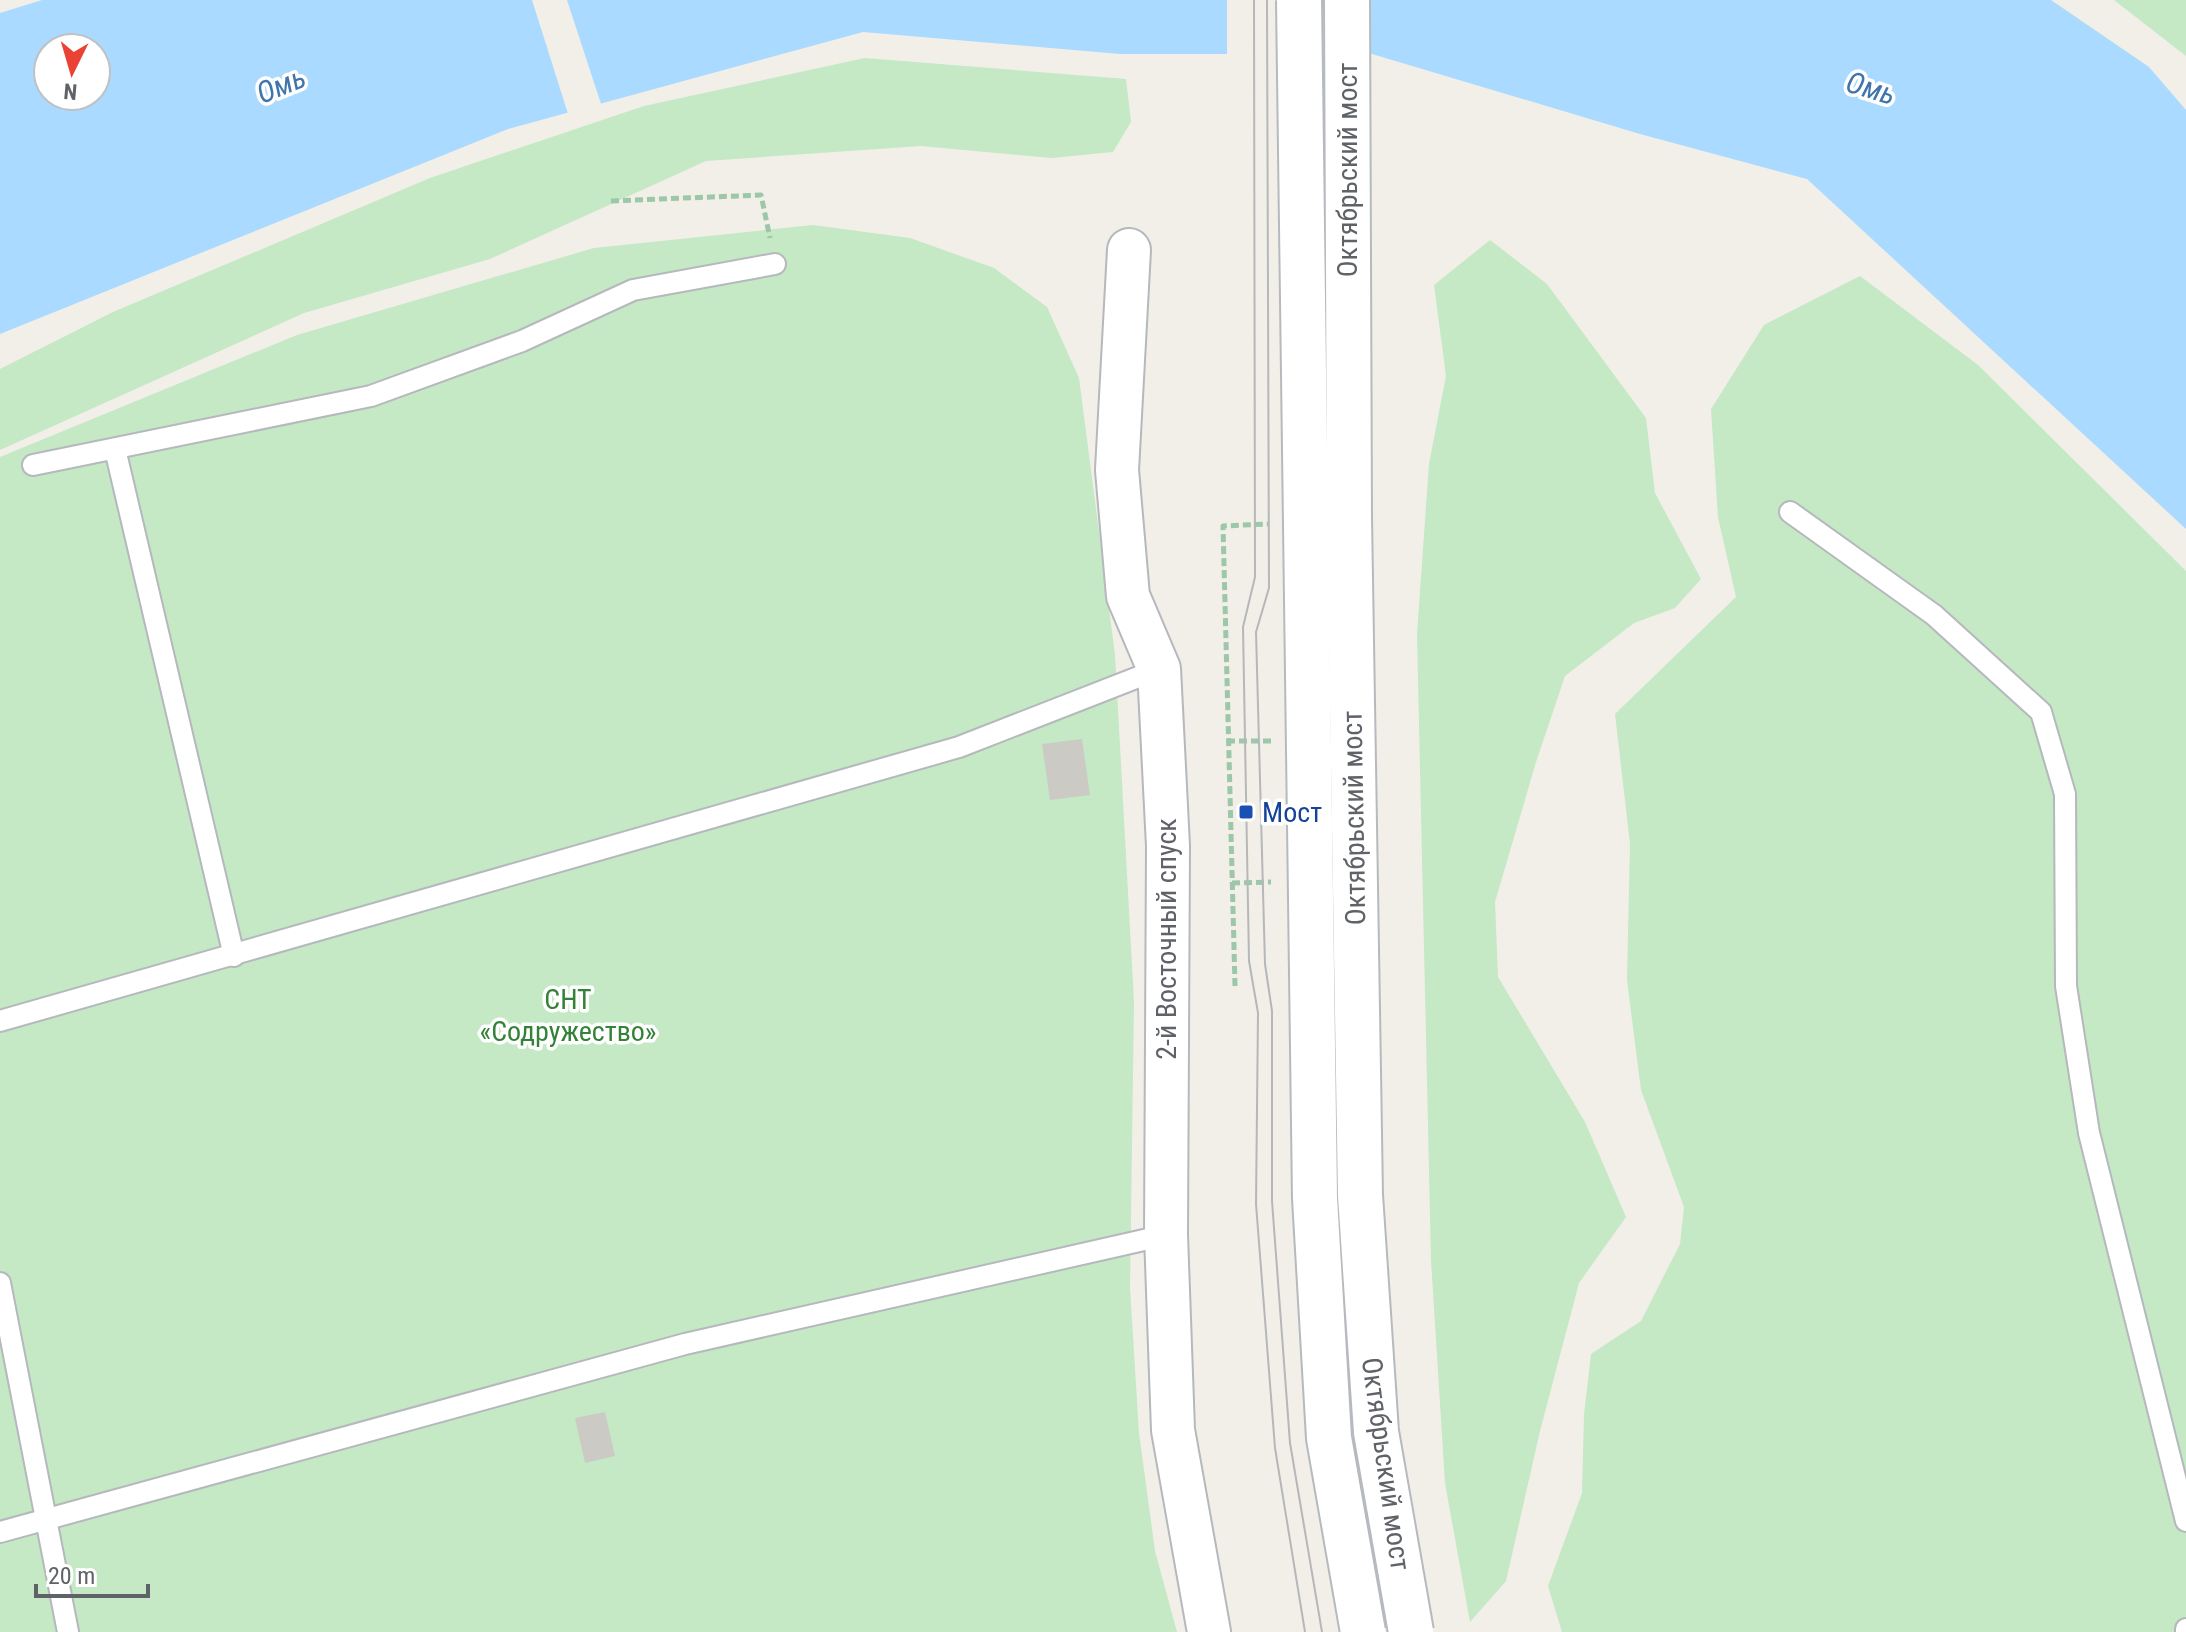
<svg xmlns="http://www.w3.org/2000/svg" width="2186" height="1632" font-family="'Roboto Condensed',sans-serif">
	<rect width="100%" height="100%" fill="#f1efe8"/>
	<g fill="#c5e8c5">
		<path d="M2114,0H2186V56Z"/>
		<path d="M865,58L1126,79L1131,122L1113,152L1052,158L921,146L706,161L490,259L304,313L0,450V369L113,312L430,178L644,106Z"/>
		<path d="M813,225L910,238L994,268L1047,307L1079,378L1115,655L1134,1002L1130,1288L1139,1433L1155,1551L1177,1632H0V457L297,335L594,248Z"/>
		<path d="M1490,240L1547,284L1646,418L1655,493L1701,579L1675,608L1634,623L1565,676L1536,762L1495,902L1498,977L1585,1122L1626,1217L1579,1283L1540,1431L1506,1581L1470,1622L1445,1483L1431,1260L1417,634L1429,464L1446,376L1434,285Z"/>
		<path d="M1860,276L1978,365L2186,571V1632H1562L1548,1586L1582,1493L1584,1415L1591,1354L1641,1321L1680,1244L1684,1207L1641,1090L1627,980L1630,844L1615,714L1736,597L1718,517L1711,409L1764,325Z"/>
	</g>
	<path fill="#aadaff" fill-rule="evenodd" d="M42,0H2051L2149,67L2186,110V529L1807,179L1640,134L1372,54H1120L863,32L508,129L0,334V13ZM48,48H96V96H48Z"/>
	<g fill="#f1efe8">
		<path d="M532,0H567L602,107L569,117Z"/>
		<path d="M1227,0H1366L1365,58H1227Z"/>
	</g>
	<g fill="#cccac5">
		<path d="M1082,739L1090,795L1050,800L1042,744Z"/>
		<path d="M605,1412L615,1456L585,1463L575,1418Z"/>
	</g>
	<g fill="none" stroke-linecap="round" stroke-linejoin="round">
		<defs>
			<g id="service">
				<path d="M115,449L234,956"/>
				<path d="M33,465L371,396L522,341L633,290L775,264"/>
				<path d="M1790,512L1934,615L2041,712L2065,794L2066,986L2089,1133L2186,1521"/>
				<path d="M0,1021L959,747L1159,669"/>
				<path d="M0,1283L68,1632"/>
				<path d="M0,1532L685,1344L1166,1235"/>
				<path d="M2186,1632V1629"/>
			</g>
			<path id="minor" d="M1129,250L1117,470L1128,596L1159,669L1168,846L1166,1235L1173,1430L1209,1632"/>
		</defs>
		<use href="#service" stroke="#b5b8bc" stroke-width="24"/>
		<use href="#minor" stroke="#b5b8bc" stroke-width="46"/>
		<g stroke="#9cc7a9" stroke-width="5" stroke-dasharray="8 4" stroke-linecap="butt">
			<path d="M611,201L761,195L770,238"/>
			<path d="M1227,741H1271"/>
			<path d="M1232,883L1271,882"/>
			<path d="M1235,986L1223,526L1268,524"/>
		</g>
		<use href="#service" stroke="#fff" stroke-width="20"/>
		<use href="#minor" stroke="#fff" stroke-width="42"/>
		<g stroke="#b6b7b8" stroke-width="2">
			<path d="M1254,0L1255,577L1243,627L1249,961L1258,1013L1256,1204L1275,1448L1305,1632"/>
			<path d="M1267,0L1269,588L1256,632L1265,964L1272,1011V1201L1290,1443L1322,1632"/>
		</g>
		<defs>
			<g id="secondary-bridge">
				<path d="M1299,0L1315,1198L1329,1438L1363,1632"/>
				<path d="M1347,0L1349,517L1360,1195L1376,1432L1411,1632"/>
			</g>
		</defs>
		<use href="#secondary-bridge" stroke="#b6babf" stroke-width="48" stroke-linecap="butt"/>
		<use href="#secondary-bridge" stroke="#fff" stroke-width="44"/>
	</g>
	<rect fill="#1a4fb4" stroke="#fff" stroke-width="3" x="1238" y="804" width="16" height="16" rx="4"/>
	<g text-anchor="middle" dominant-baseline="central" stroke-width="7" stroke-linejoin="round" paint-order="stroke">
		<g font-size="28" fill="#5f6368" stroke="#fff">
			<text transform="translate(1347 170) rotate(-90)">Октябрьский мост</text>
			<text transform="translate(1354 818) rotate(-91)">Октябрьский мост</text>
			<text transform="translate(1166 939) rotate(-90)">2-й Восточный спуск</text>
			<text transform="translate(1386 1464) rotate(82)">Октябрьский мост</text>
		</g>
		<g font-size="28" fill="#164399" stroke="#fff" text-anchor="start">
			<text x="1262" y="812">Мост</text>
		</g>
		<g font-size="28" fill="#348238" stroke="#fff">
			<text x="568" y="999">СНТ<tspan x="568" dy="32">«Содружество»</tspan></text>
		</g>
		<g font-size="30" font-style="italic" fill="#4174aa" stroke="#fff">
			<text transform="translate(281 85) rotate(-22)">Омь</text>
			<text transform="translate(1871 88) rotate(17)">Омь</text>
		</g>
	</g>
	<g transform="translate(72 72) rotate(185)"><circle r="38" fill="#ffffff" stroke="#bfc1c3" stroke-width="2"/>
	<path d="M0-6L14 30L0 20L-14 30Z" fill="#ea4335"/>
	<text y="-12" font-size="22" font-weight="bold" text-anchor="middle" fill="#5f6368">N</text>
	</g>
	<path d="M36 1584v12h112v-12" fill="none" stroke="#5f6368" stroke-width="4"/>
	<text x="48" y="1584" font-size="24" fill="#5f6368" stroke="#ffffff" stroke-width="6" paint-order="stroke">20 m</text>
</svg>
